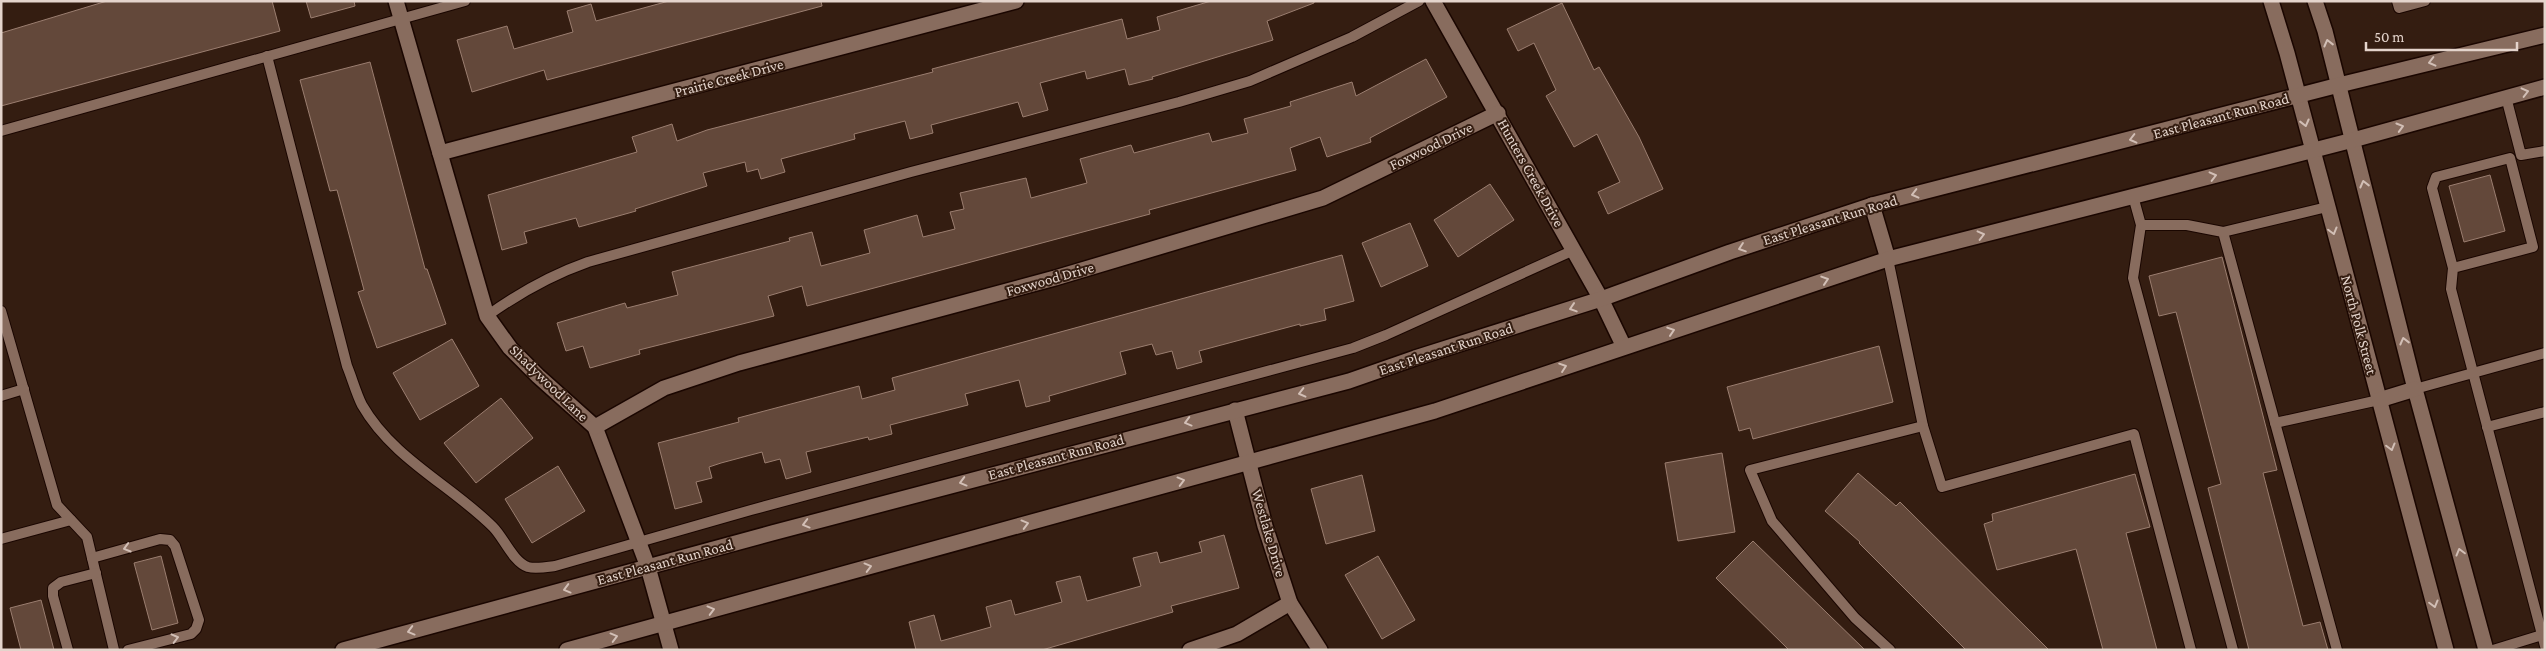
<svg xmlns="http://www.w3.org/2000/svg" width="2546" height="651" font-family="'Crimson Pro',serif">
	<rect width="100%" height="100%" fill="#341d11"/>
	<g fill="#63483a" stroke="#9b7e70">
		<path d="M107,1H272L280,31L1,106V33Z"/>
		<path d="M306,1H354L355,6L311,18Z"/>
		<path d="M669,1H821L822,6L547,80L544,70L472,92L457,40L507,26L514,49L573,32L567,11L591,4L596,21Z"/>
		<path d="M1211,1H1314V3L1267,21L1273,40L1152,77L1153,79L1129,85L1125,69L1087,79L1085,71L1040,83L1048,110L1023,117L1018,102L931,125L933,133L910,139L905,121L854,134L855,139L781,159L785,172L761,179L758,169L747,172L745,162L703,173L707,186L635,209L636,211L579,227L576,218L524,232L527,243L502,250L488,195L637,152L632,137L672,124L677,141L707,130L933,72L932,69L1122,19L1127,39L1160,30L1157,17Z"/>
		<path d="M1562,3L1594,70L1599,67L1639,137L1663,189L1608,214L1598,192L1620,182L1597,134L1574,147L1546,96L1556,90L1534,43L1518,51L1507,29Z"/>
		<path d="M1426,59L1447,97L1370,138L1371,142L1327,157L1320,137L1290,148L1296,170L1149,210L1150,214L807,306L802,286L768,296L774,316L639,350L640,354L590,368L583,346L566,351L557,323L625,303L627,308L678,295L672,272L790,241L789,238L812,232L821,266L870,253L864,230L917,215L923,237L955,229L950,212L964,209L960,193L1026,178L1031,198L1087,183L1080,159L1131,145L1134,153L1209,133L1212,142L1248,133L1244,119L1291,106L1290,102L1352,82L1356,96Z"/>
		<path d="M370,62L425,269H427L446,324L377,348L358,292L364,290L337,190L330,191L300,80Z"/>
		<path d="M2490,175L2505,231L2464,242L2449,186Z"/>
		<path d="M1490,184L1514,220L1458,257L1434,220Z"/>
		<path d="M1410,223L1428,266L1381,287L1362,243Z"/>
		<path d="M1342,255L1354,301L1324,309L1326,320L1300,326V324L1199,351L1202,362L1177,369L1172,351L1156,355L1152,344L1120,352L1126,374L1049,396L1050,401L1026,407L1019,380L965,394L968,405L890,425L892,434L869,440L868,437L806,452L811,472L786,479L780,459L765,463L762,452L721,463L709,467L712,478L696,482L702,502L675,509L658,443L739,422L738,418L859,386L862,399L895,390L892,378Z"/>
		<path d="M2222,257L2277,470L2263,473L2303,626L2320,622L2328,650H2249L2208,488L2221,484L2176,312L2159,316L2149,276Z"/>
		<path d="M452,339L479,386L420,420L393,373Z"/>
		<path d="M1879,346L1893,402L1753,439L1750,428L1739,431L1727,387Z"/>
		<path d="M501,398L533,438L476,483L444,443Z"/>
		<path d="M1722,453L1735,532L1678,541L1665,463Z"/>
		<path d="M558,466L585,511L532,543L505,499Z"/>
		<path d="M1858,473L1896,506L1900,502L2049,650H1966L1859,543L1860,542L1825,511Z"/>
		<path d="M2135,474L2150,527L2126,533L2157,650H2103L2076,549L1997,570L1984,524L1993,521L1992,514Z"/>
		<path d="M1362,475L1375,531L1326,544L1311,489Z"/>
		<path d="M1224,535L1239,588L1171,606L1173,612L1042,650H916L909,622L934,615L941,641L991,627L986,607L1011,600L1015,615L1062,602L1056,582L1080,576L1087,601L1141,586L1133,558L1157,552L1160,563L1202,552L1199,542Z"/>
		<path d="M1753,541L1865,650H1789L1716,578Z"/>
		<path d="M161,556L178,623L152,630L134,563Z"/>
		<path d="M1378,556L1415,620L1382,639L1345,575Z"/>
		<path d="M41,600L54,650H21L10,608Z"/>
	</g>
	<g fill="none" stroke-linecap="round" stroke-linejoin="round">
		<defs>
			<g id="lane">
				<path d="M2397,1L2399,8L2425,1"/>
				<path d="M267,56L347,366C352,378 356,393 362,405C393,459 451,485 493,527C504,538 513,562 528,567C536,569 547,567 555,566L751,510L1353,348L1386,335L1574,250"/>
				<path d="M2506,97L2521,155L2545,151"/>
				<path d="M1,131L465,1"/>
				<path d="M2133,196L2141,225L2133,278L2233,650"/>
				<path d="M2141,225H2187L2223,232L2337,650"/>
				<path d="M2223,232L2327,207"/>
				<path d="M1888,259L1923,426L1942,487L2134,434L2191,650"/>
				<path d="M2453,268L2533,247L2510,158L2436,177L2432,188L2453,268L2451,289L2545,646"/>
				<path d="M1,311L57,505L87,537L114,650"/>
				<path d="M487,316C519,293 551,275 588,262L911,172L1179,102L1250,81L1352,37L1419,1"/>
				<path d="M2415,389L2545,353"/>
				<path d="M1,396L24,389"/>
				<path d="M2275,423L2379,400"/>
				<path d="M2487,427L2545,412"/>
				<path d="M1,539L71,520"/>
				<path d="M92,558L160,539L170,540L175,546L199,620L196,629L191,634L128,650"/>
				<path d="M68,650L53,596V588L61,582L96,573"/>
				<path d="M1890,650L1855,618L1772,521L1750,470L1923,426"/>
				<path d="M2493,650L2545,634"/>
			</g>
			<g id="street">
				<path d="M396,1L487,316L510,348L538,376L595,427L648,567L671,650"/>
				<path d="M1433,1L1601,299L1624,347"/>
				<path d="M440,153L1016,1"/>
				<path d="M1235,410L1265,526L1290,603L1320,650"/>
				<path d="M595,427L664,388L739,363L1055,278L1323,198L1498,113"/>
				<path d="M1190,650L1237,634L1290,603"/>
			</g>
			<g id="secondary">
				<path d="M2271,1L2287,53L2446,650"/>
				<path d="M2315,1L2325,31L2415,389L2486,650"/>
				<path d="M1872,205L1888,259"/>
				<path d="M2379,400L2415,389"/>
				<path d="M343,650L772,533L1349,381L1415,358L1601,299L1730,252L1872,205L2339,85L2545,35"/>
				<path d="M567,650L1435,411L1888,259L2353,140L2545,87"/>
			</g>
		</defs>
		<use href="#lane" stroke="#1a0600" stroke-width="12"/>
		<use href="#street" stroke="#1a0600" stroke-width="18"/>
		<use href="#secondary" stroke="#1a0600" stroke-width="18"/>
		<use href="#lane" stroke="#886c5e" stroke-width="10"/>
		<use href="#street" stroke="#886c5e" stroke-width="15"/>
		<use href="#secondary" stroke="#886c5e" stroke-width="15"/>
	</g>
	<defs><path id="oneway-chevron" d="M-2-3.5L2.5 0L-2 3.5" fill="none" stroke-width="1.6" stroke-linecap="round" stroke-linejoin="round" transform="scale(1.25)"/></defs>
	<g stroke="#d2bfb6">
		<use href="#oneway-chevron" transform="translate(2328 43) rotate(-104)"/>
		<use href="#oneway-chevron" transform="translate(2432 62) rotate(166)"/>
		<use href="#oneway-chevron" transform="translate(2525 92) rotate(-14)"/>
		<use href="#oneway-chevron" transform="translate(2305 123) rotate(76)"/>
		<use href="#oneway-chevron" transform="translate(2400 127) rotate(-16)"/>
		<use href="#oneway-chevron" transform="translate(2133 139) rotate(166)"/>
		<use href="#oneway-chevron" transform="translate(2213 176) rotate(-14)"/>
		<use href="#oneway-chevron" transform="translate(2364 184) rotate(-104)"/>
		<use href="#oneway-chevron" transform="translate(1915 194) rotate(166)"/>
		<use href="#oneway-chevron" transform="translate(2333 231) rotate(75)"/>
		<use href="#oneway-chevron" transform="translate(1981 235) rotate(-14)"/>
		<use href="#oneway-chevron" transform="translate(1742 248) rotate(161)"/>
		<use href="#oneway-chevron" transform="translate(1825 280) rotate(-18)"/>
		<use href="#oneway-chevron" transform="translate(1573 308) rotate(162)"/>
		<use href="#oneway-chevron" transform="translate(1671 331) rotate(-18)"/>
		<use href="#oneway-chevron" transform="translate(2404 341) rotate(-104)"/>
		<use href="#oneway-chevron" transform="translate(1563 367) rotate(-19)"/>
		<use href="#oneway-chevron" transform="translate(1302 393) rotate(166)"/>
		<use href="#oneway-chevron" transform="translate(1188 422) rotate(165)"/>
		<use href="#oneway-chevron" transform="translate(2391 447) rotate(75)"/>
		<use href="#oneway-chevron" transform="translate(1181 481) rotate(-15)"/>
		<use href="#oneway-chevron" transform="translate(963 482) rotate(165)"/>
		<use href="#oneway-chevron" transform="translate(806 524) rotate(165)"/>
		<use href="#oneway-chevron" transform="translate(1025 524) rotate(-15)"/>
		<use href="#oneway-chevron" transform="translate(127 548) rotate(164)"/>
		<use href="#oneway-chevron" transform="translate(2460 552) rotate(-105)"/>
		<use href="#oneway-chevron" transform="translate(868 567) rotate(-15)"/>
		<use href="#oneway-chevron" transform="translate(567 589) rotate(165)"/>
		<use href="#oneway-chevron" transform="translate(2434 604) rotate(75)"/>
		<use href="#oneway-chevron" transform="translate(711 610) rotate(-15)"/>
		<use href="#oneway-chevron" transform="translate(411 631) rotate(165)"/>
		<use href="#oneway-chevron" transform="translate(614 637) rotate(-15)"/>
		<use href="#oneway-chevron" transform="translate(175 638) rotate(-14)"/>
	</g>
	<g text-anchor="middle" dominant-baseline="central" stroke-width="4" stroke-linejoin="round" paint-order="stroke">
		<g font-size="15" fill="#e4d4cc" stroke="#341d11">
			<text transform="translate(729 78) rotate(-15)">Prairie Creek Drive</text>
			<text transform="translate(2221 116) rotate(-15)">East Pleasant Run Road</text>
			<text transform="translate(1431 146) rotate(-26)">Foxwood Drive</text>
			<text transform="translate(1531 173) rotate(61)">Hunters Creek Drive</text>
			<text transform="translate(1830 220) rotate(-17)">East Pleasant Run Road</text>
			<text transform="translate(1050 279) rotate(-16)">Foxwood Drive</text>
			<text transform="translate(2359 325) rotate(75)">North Polk Street</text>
			<text transform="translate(1446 349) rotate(-18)">East Pleasant Run Road</text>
			<text transform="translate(549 383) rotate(44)">Shadywood Lane</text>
			<text transform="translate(1056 457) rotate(-15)">East Pleasant Run Road</text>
			<text transform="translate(1269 533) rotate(74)">Westlake Drive</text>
			<text transform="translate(665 562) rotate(-15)">East Pleasant Run Road</text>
		</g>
	</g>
	<rect width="2546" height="651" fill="none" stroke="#e4d4cc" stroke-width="5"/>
	<path d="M2366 42v8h151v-8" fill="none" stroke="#e4d4cc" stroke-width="2.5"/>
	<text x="2374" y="42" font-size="15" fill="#e4d4cc" stroke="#341d11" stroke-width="4" paint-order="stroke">50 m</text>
</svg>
